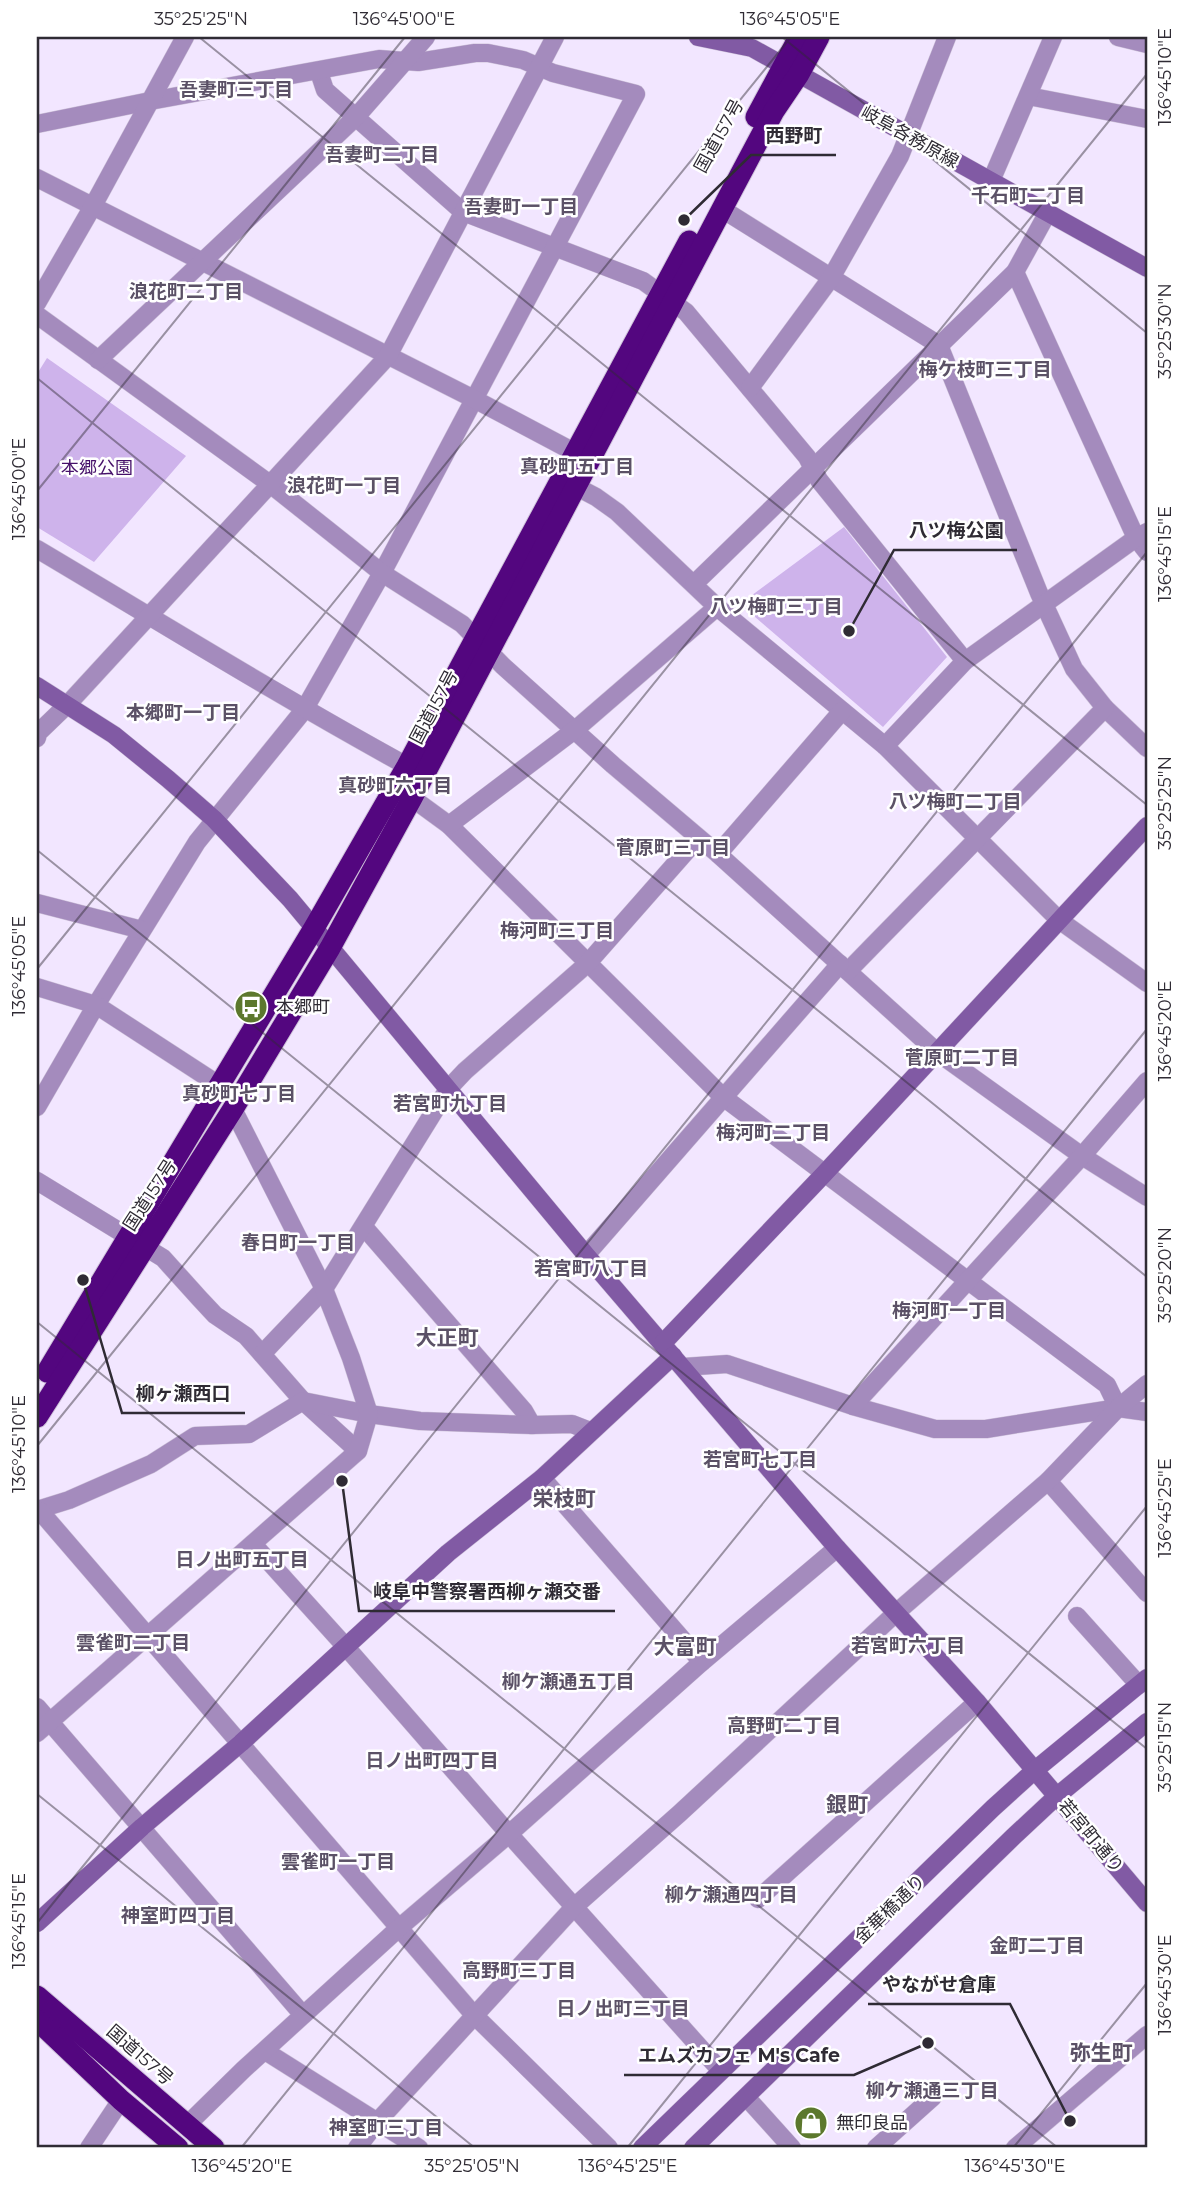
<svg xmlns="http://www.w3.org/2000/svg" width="1184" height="2185" font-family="Montserrat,'Noto Sans JP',sans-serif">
	<rect width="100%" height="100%" fill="#f2e6ff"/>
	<g fill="#ceb3eb">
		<path d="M47,358L186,456L94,562L37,527V374Z"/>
		<path d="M844,527L947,657L883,727L740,604Z"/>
	</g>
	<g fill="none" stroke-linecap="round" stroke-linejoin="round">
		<defs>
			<g id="street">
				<path d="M1118,37L1147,44"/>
				<path d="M319,72L325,90L463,212L643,281L686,312L807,457L819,480L965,661"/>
				<path d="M1028,96L1147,119"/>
				<path d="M37,124L150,101L379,59L418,62L475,53H488L523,60L553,73L636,94L382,573L304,710L197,842L96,1005L37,1107"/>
				<path d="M37,178L474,399L576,453"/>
				<path d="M991,181L1053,37"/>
				<path d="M722,209L939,345L1039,593L1074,669L1105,708L1147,748"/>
				<path d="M1015,272L1136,538L1147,552"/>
				<path d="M37,303L93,206L185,37"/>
				<path d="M37,315L270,484L382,573L462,624L503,666L613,765L718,854L937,1052L1082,1156L1147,1197"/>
				<path d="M98,360L356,117L426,37"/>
				<path d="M750,388L831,278L900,156L947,37"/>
				<path d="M575,486L596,497L617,512L717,607L885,746L1059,920L1147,983"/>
				<path d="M37,549C160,622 281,697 407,766"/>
				<path d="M694,584L1015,272L1047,214"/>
				<path d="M37,738L38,733L68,704L388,356L555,37"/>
				<path d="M885,746L965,661L1136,538L1147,532"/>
				<path d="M412,798L449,825L723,1097L1107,1385L1118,1408"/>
				<path d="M449,825L576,729L717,607"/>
				<path d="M718,854L842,711"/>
				<path d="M37,903L142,930"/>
				<path d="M848,971L1105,708"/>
				<path d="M37,987L96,1005L219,1085"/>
				<path d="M37,1181L163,1258L200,1299L215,1315L246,1336L303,1401L358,1451"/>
				<path d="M364,1227L524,1411L532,1425"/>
				<path d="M586,1255L840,964"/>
				<path d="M262,1354L324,1289L448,1089L465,1071L587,964L698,838"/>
				<path d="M683,1367L727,1364L853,1406L935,1429H986L1118,1408L1147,1412"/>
				<path d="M853,1406L1082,1156L1147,1081"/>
				<path d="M542,1478L702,1662"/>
				<path d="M1048,1481L1147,1593"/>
				<path d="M37,1510L69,1500L151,1464L195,1436L249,1434L303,1401L369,1414L420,1421L532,1425L572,1424L590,1431"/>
				<path d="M40,1511L474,2015L609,2148"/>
				<path d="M253,1544L346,1647L509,1834L721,2071"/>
				<path d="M1077,1616L1139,1685"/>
				<path d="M37,1707L303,2015"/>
				<path d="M37,1733L358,1451L369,1414L351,1358L324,1289L233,1109"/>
				<path d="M758,1899L977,1702"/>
				<path d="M265,2051L419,2148"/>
				<path d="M747,2098L792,2148"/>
				<path d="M189,2127L190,2122L243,2070L400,1927L509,1834L702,1662L837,1548"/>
				<path d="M89,2148L121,2100"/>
				<path d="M357,2148L377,2122L574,1907L680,1813L897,1612L1048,1481L1118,1408L1147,1384"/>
				<path d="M876,2148L933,2097"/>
				<path d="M1015,2148L1147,2035"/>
			</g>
			<g id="secondary">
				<path d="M698,37L752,48L1147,268"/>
				<path d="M37,686L114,735L168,779L214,819L290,899L586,1255L837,1548L977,1702L1147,1903"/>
				<path d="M663,1343L824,1174L1147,826"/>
				<path d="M37,1923L142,1827L241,1743L448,1553L542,1478L673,1356"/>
				<path d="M642,2148L993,1808L1035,1770L1147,1678"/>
				<path d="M693,2148L1013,1837L1057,1796L1147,1722"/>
			</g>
			<g id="highway">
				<path d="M756,117L799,37"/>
				<path d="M47,1372L314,928L407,766L689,241"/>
				<path d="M37,1417L233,1109L330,948L412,798L722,209L774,111L799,74L819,37"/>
				<path d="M37,1996L214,2148"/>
				<path d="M37,2020L121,2100L178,2148"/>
			</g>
		</defs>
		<use href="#street" stroke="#cfc4da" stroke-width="19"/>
		<use href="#secondary" stroke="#cfc4da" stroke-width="19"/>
		<use href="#highway" stroke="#cfc4da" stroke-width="23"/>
		<use href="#street" stroke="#a48bbd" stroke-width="18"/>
		<use href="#secondary" stroke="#815aa4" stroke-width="18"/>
		<use href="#highway" stroke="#53067f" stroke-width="21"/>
	</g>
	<path fill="none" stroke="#2f2b34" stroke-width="2" stroke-opacity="0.45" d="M199,37L1147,805M782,37L1147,333M37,378L1147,1277M37,491L405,37M37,850L1147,1749M37,969L791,37M37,1322L1058,2148M37,1446L1147,74M37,1794L475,2148M37,1923L1147,552M241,2148L1147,1029M627,2148L1147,1506M1013,2148L1147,1983"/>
	<defs>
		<symbol id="bus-disc" viewBox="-11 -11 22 22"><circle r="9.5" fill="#5c782d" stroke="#fff"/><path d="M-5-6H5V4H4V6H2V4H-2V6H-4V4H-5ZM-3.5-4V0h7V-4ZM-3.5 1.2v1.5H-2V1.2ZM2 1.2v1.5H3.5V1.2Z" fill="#fff"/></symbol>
		<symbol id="shop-disc" viewBox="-11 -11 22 22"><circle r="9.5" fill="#5c782d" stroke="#fff"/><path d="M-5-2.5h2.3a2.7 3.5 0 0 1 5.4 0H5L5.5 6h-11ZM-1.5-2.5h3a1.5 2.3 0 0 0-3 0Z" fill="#fff"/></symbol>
	</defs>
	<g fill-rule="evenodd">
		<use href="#bus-disc" x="232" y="988" width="38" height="38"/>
		<use href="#shop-disc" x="792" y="2104" width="38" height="38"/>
	</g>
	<g text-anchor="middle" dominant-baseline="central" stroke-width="5" stroke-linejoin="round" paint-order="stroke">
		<g font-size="18" fill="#2f2b34" stroke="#fff">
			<text transform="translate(719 136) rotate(-61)">国道157号</text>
			<text transform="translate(910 137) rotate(29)">岐阜各務原線</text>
			<text transform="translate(434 707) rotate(-62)">国道157号</text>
			<text transform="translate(150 1195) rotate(-57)">国道157号</text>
			<text transform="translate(1091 1836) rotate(50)">若宮町通り</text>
			<text transform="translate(890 1909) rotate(-44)">金華橋通り</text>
			<text transform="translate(140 2055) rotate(41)">国道157号</text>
		</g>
		<g font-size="18" fill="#46106a" stroke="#fff">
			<text x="97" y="468">本郷公園</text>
		</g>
		<g font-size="18" fill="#2f2b34" stroke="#fff" text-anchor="start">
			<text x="276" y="1007">本郷町</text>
			<text x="836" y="2123">無印良品</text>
		</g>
		<g font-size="19" font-weight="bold" fill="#5b5166" stroke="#fff">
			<text x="236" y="89">吾妻町三丁目</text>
			<text x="382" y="154">吾妻町二丁目</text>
			<text x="1028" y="195">千石町二丁目</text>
			<text x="521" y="206">吾妻町一丁目</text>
			<text x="186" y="291">浪花町二丁目</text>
			<text x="985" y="369">梅ケ枝町三丁目</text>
			<text x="577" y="466">真砂町五丁目</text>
			<text x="344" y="485">浪花町一丁目</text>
			<text x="776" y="606">八ツ梅町三丁目</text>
			<text x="183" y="712">本郷町一丁目</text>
			<text x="395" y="785">真砂町六丁目</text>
			<text x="955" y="801">八ツ梅町二丁目</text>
			<text x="673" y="847">菅原町三丁目</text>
			<text x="557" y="930">梅河町三丁目</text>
			<text x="962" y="1057">菅原町二丁目</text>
			<text x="239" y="1093">真砂町七丁目</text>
			<text x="450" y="1103">若宮町九丁目</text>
			<text x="773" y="1132">梅河町二丁目</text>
			<text x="298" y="1242">春日町一丁目</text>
			<text x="591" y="1268">若宮町八丁目</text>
			<text x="949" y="1310">梅河町一丁目</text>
			<text x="760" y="1459">若宮町七丁目</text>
			<text x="242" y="1559">日ノ出町五丁目</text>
			<text x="133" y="1642">雲雀町二丁目</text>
			<text x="908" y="1645">若宮町六丁目</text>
			<text x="568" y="1681">柳ケ瀬通五丁目</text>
			<text x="784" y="1725">高野町二丁目</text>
			<text x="432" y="1760">日ノ出町四丁目</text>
			<text x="338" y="1861">雲雀町一丁目</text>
			<text x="731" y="1894">柳ケ瀬通四丁目</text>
			<text x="178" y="1915">神室町四丁目</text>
			<text x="1037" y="1945">金町二丁目</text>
			<text x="519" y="1970">高野町三丁目</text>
			<text x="623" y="2008">日ノ出町三丁目</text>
			<text x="932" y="2090">柳ケ瀬通三丁目</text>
			<text x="386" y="2127">神室町三丁目</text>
		</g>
		<g font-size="21" font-weight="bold" fill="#5b5166" stroke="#fff">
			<text x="447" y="1337">大正町</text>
			<text x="564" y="1498">栄枝町</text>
			<text x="685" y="1646">大富町</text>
			<text x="847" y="1804">銀町</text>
			<text x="1101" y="2052">弥生町</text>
		</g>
	</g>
	<path fill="none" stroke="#2f2b34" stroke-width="2.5" d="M684 220L751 155H836M849 631L894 550H1017M83 1280L122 1413H245M342 1481L359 1611H615M1070 2121L1010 2004H868M928 2043L854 2075H624"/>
	<g fill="#2f2b34" stroke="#fff" stroke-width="2.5">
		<circle cx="684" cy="220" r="7"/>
		<circle cx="849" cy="631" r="7"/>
		<circle cx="83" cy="1280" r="7"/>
		<circle cx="342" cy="1481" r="7"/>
		<circle cx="1070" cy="2121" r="7"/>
		<circle cx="928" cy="2043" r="7"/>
	</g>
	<g font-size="19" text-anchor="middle" font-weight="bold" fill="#2f2b34" stroke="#fff" stroke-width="5" stroke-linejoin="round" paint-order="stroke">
		<text x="794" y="142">西野町</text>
		<text x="956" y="537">八ツ梅公園</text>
		<text x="183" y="1400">柳ヶ瀬西口</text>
		<text x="487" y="1598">岐阜中警察署西柳ヶ瀬交番</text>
		<text x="939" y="1991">やながせ倉庫</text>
		<text x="739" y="2062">エムズカフェ M's Cafe</text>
	</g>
	<rect width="1184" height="2185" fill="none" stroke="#ffffff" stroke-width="77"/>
	<rect x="38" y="38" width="1108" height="2108" fill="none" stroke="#2f2b34" stroke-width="2.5"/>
	<g font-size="18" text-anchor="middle" fill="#2f2b34">
		<text x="201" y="25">35°25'25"N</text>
		<text x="404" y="25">136°45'00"E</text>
		<text x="790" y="25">136°45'05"E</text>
		<text transform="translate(1165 77) rotate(-90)" y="6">136°45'10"E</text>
		<text transform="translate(1165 331) rotate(-90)" y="6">35°25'30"N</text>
		<text transform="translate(19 489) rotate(-90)" y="6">136°45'00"E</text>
		<text transform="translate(1165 554) rotate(-90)" y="6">136°45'15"E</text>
		<text transform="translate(1165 803) rotate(-90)" y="6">35°25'25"N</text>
		<text transform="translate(19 966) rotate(-90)" y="6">136°45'05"E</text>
		<text transform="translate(1165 1031) rotate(-90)" y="6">136°45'20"E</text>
		<text transform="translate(1165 1275) rotate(-90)" y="6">35°25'20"N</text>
		<text transform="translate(19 1444) rotate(-90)" y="6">136°45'10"E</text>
		<text transform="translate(1165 1508) rotate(-90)" y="6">136°45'25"E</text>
		<text transform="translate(1165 1747) rotate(-90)" y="6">35°25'15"N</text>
		<text transform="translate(19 1921) rotate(-90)" y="6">136°45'15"E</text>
		<text transform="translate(1165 1985) rotate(-90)" y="6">136°45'30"E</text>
		<text x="242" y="2172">136°45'20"E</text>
		<text x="472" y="2172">35°25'05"N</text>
		<text x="628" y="2172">136°45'25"E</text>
		<text x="1015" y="2172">136°45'30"E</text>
	</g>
</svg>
